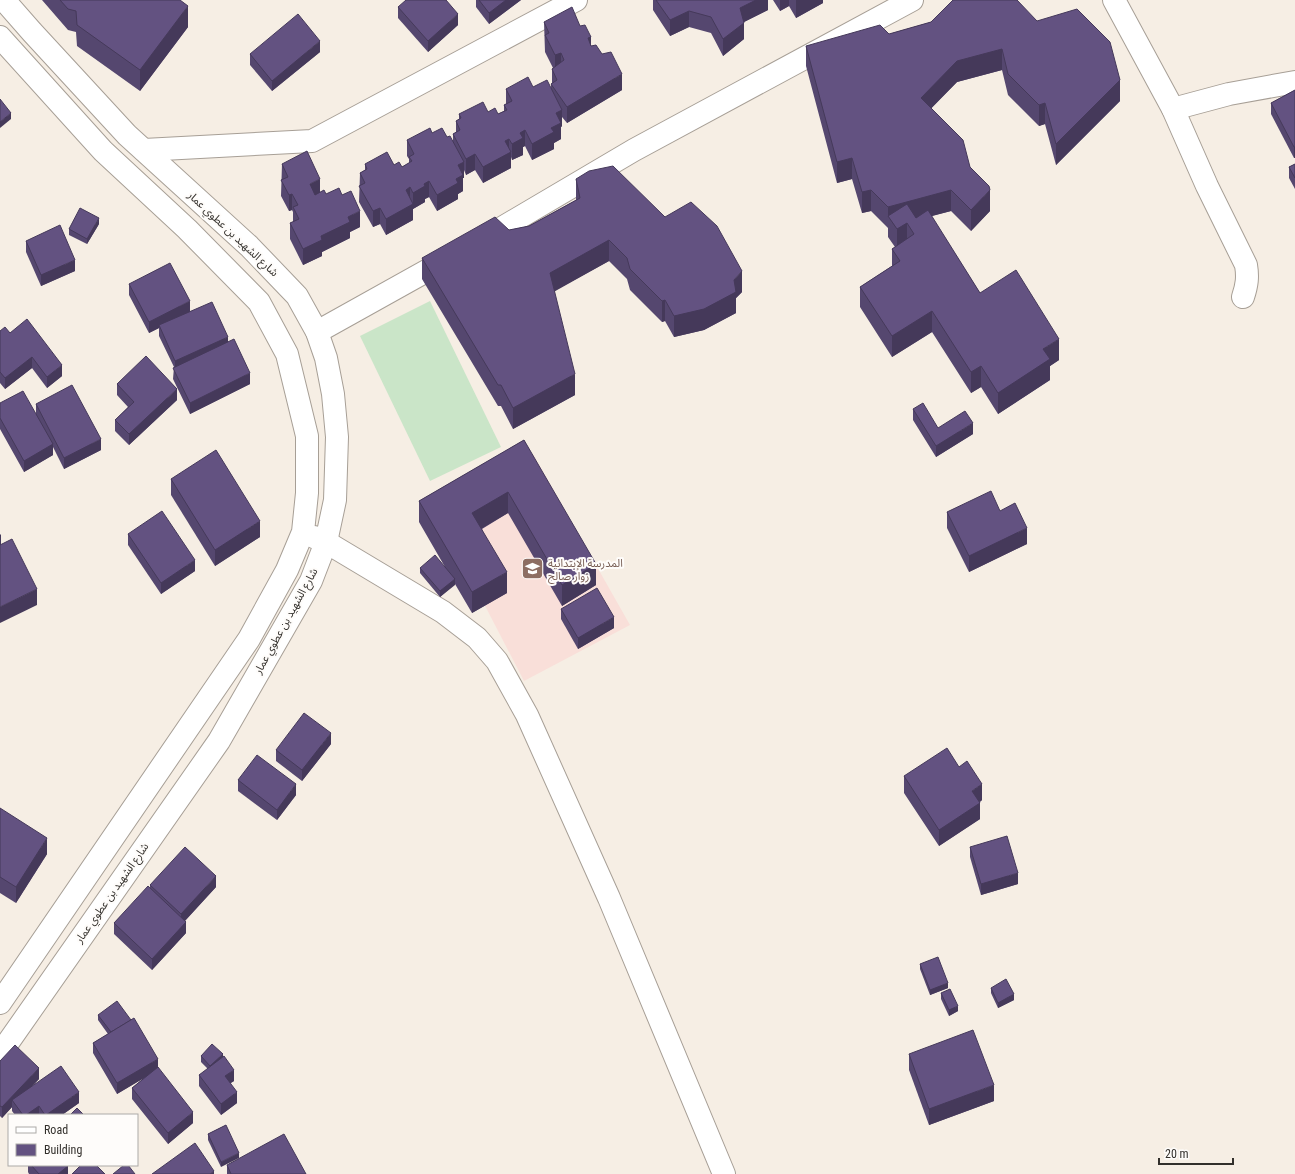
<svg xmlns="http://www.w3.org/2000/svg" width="1295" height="1174" font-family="'Roboto Condensed','Noto Sans Arabic',sans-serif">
	<rect width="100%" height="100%" fill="#f6eee4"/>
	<path fill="#f9dfd9" d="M533,454L630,625L524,681L437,513Z"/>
	<path fill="#cae5c8" d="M430,301L501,447L430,481L360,336Z"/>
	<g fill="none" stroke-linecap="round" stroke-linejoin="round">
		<defs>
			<g id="minor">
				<path d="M1114,0L1173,109L1207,186L1246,265C1248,277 1247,285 1243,297"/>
				<path d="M0,37L103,151L187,229L259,302L287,354L307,436V493L303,532L287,570L249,639L0,1003"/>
				<path d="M1173,109L1229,94L1295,82"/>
				<path d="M144,150L312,141L576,0"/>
				<path d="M478,242L634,150L912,0"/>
				<path d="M317,332L448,259"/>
				<path d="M314,537L326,542L443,612L477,638L497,661L527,715L609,898L724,1174"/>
				<path d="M0,1054L219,741L311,581L326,542L335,500L337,437L333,394L326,358L317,332L297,296L249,246L127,135L32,32L4,0"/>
			</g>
		</defs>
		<use href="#minor" stroke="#a79f96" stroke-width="24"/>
		<use href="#minor" stroke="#fff" stroke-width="22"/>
	</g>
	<g fill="#55476f">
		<path d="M42,0H180L188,27L140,91L77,46L76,32L68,30Z"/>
		<path d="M476,0H521L489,24L476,7Z"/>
		<path d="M653,0H768V10L744,22V39L723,56L711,33L689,27L670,36L653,10Z"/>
		<path d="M773,0H823V3L796,18L789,6L780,11Z"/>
		<path d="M953,0L1120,101L1056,165L1045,124L1039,126L1008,95L1002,70L957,82L931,108L970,167L990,211L971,231L951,211L931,216L980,293L1059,360L1050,366V380L998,414L981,387L971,393L932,332L892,357L860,307V287L892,266V249L895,247L888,237V228L871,211L862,213L852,179L837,183L806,66V46L889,34L931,22Z"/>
		<path d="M398,7L458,25L428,52L398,18Z"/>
		<path d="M544,22L580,26L591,37V46L622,90L567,123L562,117V126L561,127V139L554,143V149L532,160L525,146L523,147V155L512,160L511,157V168L483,183L475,170L466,175L464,170V178H463V191L458,194V199L437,211L429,197L425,199V202L413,209V220L386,235L380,224L373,227L359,202L360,173L365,170V164L394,165L402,167L409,163V159L407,156V140L432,133L447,137L453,141V134L456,132V121L459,119V114L488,112L498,114L504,111V105L506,104V89L533,87L551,88V84L552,83V69L553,68L545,52Z"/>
		<path d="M320,52L272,91L250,65V54Z"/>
		<path d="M1295,90V158H1294L1271,114V103Z"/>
		<path d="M282,164L320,192L326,194L342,195L360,227L350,232V238L322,252V256L303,265L290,239V223L293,222V212L292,210L289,211L281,196Z"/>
		<path d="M1295,164V189L1289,178V167Z"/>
		<path d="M576,179L742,292L736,298V313L704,330L674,337L665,321L662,322L630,290L627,279L609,261L554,291L575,395L513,429L501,406H498L422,279V258L509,230L529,226L576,200Z"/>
		<path d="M99,224L87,244L69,235V229Z"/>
		<path d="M26,241L75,271L41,286L26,252Z"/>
		<path d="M129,284L190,311L228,342L250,384L190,414L173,379L174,367L159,336V328L149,333L129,295Z"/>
		<path d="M0,331L10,333L62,376L47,388L32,368L5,389L0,383Z"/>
		<path d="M117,384L177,400L129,445L115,431V420L128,407L117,395Z"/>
		<path d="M0,403L36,414V404L101,450L64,469L53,447V455L24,472L0,429Z"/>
		<path d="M913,409L938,428L973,434L936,457L913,420Z"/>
		<path d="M524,440L596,585L562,606L508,513L482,529L507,593L472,613L455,584L440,597L420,573V568L445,567L419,522V501Z"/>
		<path d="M171,479L260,537L215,566L171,495Z"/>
		<path d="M1000,511L1027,544L969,572L947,528V512Z"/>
		<path d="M128,534L195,571L161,594L128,545Z"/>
		<path d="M561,609L614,628L578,649L561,619Z"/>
		<path d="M331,744L302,781L276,761V750Z"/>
		<path d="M904,776L982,800L980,802V819L939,846L904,793Z"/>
		<path d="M238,780L296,795L277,820L238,791Z"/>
		<path d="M0,808L47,854L16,903L0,893Z"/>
		<path d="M970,847L1018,884L981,895L970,857Z"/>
		<path d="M150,885L216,887L185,921L186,933L152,970L114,934V923L150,888Z"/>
		<path d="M920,964L948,988L930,995L920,969Z"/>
		<path d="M991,988L1014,1000L998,1008L991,993Z"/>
		<path d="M941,993L958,1011L949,1016L941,999Z"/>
		<path d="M98,1015L158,1068L193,1123L168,1144L132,1099V1088L145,1077L117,1094L93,1053V1043L108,1034L98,1020Z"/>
		<path d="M909,1054L994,1101L929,1125L909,1070Z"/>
		<path d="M201,1056L223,1057L234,1081L230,1083L237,1103L221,1115L199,1086V1075L208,1069L201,1062Z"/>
		<path d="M0,1061L39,1079L32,1086L79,1103L62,1115H15L12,1111V1107L2,1118L0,1116Z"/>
		<path d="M226,1125L221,1167L208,1140V1134Z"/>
		<path d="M28,1165H67L68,1174H29L28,1172Z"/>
		<path d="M227,1165L306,1174H227Z"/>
	</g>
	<g fill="#45395a">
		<path d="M506,0H521L489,24V13Z"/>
		<path d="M756,0H768V10L740,24V8Z"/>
		<path d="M780,0H789V6L780,11Z"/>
		<path d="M796,0H823V3L796,18Z"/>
		<path d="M188,6V27L140,91V70Z"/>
		<path d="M689,11V27L670,36V20Z"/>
		<path d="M458,14V25L428,52V41Z"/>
		<path d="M744,23V39L723,56V39Z"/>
		<path d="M591,37V53L588,38Z"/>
		<path d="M320,41V52L272,91V81Z"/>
		<path d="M1002,49V70L957,82L921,119V98L957,61Z"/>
		<path d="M561,53V69L555,72V55Z"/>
		<path d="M622,74V90L567,123V107Z"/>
		<path d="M1120,80V101L1056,165V144Z"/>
		<path d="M1045,103V124L1039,126V105Z"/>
		<path d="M562,110V126L561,127V139L554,143V149L532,160V144L551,128L556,113Z"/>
		<path d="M11,113V119L0,128V122Z"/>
		<path d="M525,130V146L523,147V155L512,160V144L520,133Z"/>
		<path d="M509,139V153L511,152V168L483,183V167L505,141Z"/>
		<rect x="1294" y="147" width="1" height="11"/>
		<path d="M475,154V170L466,175V159Z"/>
		<path d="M852,158V179L837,183V162Z"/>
		<path d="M464,162V178H463V191L458,194V199L437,211V195L456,179L458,165Z"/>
		<path d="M320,179V195L310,200V184Z"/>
		<path d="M429,181V197L425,199V202L413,209V220L386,235V219L413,204V193L424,184Z"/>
		<path d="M410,187V203L406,190Z"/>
		<path d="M871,190V211L862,213V192Z"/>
		<path d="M951,190V211L895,226L888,216V207Z"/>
		<path d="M990,190V211L971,231V210Z"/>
		<path d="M292,194V210L289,211V195Z"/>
		<path d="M380,208V224L373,227V211Z"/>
		<path d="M360,211V227L350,232V238L322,252V256L303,265V249L348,217Z"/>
		<path d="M99,218V224L87,244V239Z"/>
		<path d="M907,223V244L897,250V229Z"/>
		<path d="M609,240V261L550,294V273Z"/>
		<path d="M75,260V271L41,286V275Z"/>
		<path d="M742,271V292L736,298V313L704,330L674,337V316L734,280Z"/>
		<path d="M665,300V321L662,322V301Z"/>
		<path d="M190,301V312L159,325V328L149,333V322Z"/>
		<path d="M932,311V332L892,357V336Z"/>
		<path d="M228,337V348L175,372V361Z"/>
		<path d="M1059,339V360L1050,366V380L998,414V393L1043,349Z"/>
		<path d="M32,357V368L5,389V378Z"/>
		<path d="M62,365V376L47,388V377Z"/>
		<path d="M981,366V387L971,393V372Z"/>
		<path d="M250,373V384L190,414V403Z"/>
		<path d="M575,374V395L513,429V408Z"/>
		<path d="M177,389V400L129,445V434Z"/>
		<path d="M973,423V434L936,457V446Z"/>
		<path d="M101,439V450L64,469V458Z"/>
		<path d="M53,444V455L24,472V461Z"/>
		<path d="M508,492V513L472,534V513Z"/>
		<path d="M260,521V537L215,566V550Z"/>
		<path d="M1027,528V544L969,572V556Z"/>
		<path d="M1,534V545L0,546V535Z"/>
		<path d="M195,560V571L161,594V583Z"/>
		<path d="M596,564V585L562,606V585Z"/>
		<path d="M507,572V593L472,613V592Z"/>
		<path d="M455,579V585L440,597V591Z"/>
		<path d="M37,589V605L0,623V607Z"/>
		<path d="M614,617V628L578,649V638Z"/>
		<path d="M331,733V744L302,781V770Z"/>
		<path d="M296,784V795L277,820V810Z"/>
		<path d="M982,784V800L972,807V791Z"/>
		<path d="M980,803V819L939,846V830Z"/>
		<path d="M47,838V854L16,903V887Z"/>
		<path d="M1018,873V884L981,895V884Z"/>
		<path d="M216,876V887L181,925V914Z"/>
		<path d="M186,922V933L152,970V959Z"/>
		<path d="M948,983V988L930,995V990Z"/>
		<path d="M1014,994V1000L998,1008V1003Z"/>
		<path d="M958,1006V1011L949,1016V1010Z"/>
		<path d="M223,1054V1059L210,1071V1066Z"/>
		<path d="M158,1059V1070L117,1094V1083Z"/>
		<path d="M39,1068V1079L15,1104L12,1100V1107L2,1118V1107Z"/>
		<path d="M234,1070V1081L225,1087V1076Z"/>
		<path d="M994,1085V1101L929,1125V1109Z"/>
		<path d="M79,1092V1103L62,1115H46Z"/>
		<path d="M237,1092V1103L221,1115V1104Z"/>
		<path d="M39,1106V1115H25Z"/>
		<path d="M193,1112V1123L168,1144V1133Z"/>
		<path d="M239,1153V1158L221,1167V1162Z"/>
		<path d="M68,1166V1174H58Z"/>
		<path d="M214,1171V1174H210Z"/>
	</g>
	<g fill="#635281" stroke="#45395a">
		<path d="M60,0H180L188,6L140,70L77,25L76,11L68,9Z"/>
		<path d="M406,0H446L458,14L428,41L398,7Z"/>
		<path d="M479,0H506L489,13Z"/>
		<path d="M656,0H756L740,8L744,23L723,39L711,17L689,11L670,20Z"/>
		<path d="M953,0H1017L1037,21L1077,9L1110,42L1120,80L1056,144L1045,103L1039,105L1008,74L1002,49L957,61L921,98L963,140L970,167L989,186L990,190L971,210L951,190L888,207L871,190L862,192L852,158L837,162L806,46L880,25L889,34L931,22Z"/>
		<path d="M572,7L580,26L585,25L591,37L588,38L591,46L596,45L602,54L611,52L622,74L567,107L551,84L557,80L552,69L564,60L561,53L555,55L545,35L549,33L544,22Z"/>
		<path d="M298,14L320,41L272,81L250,54Z"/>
		<path d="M528,77L533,87L547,80L562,110L556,113L561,123L551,128L554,132L532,144L525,130L520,133L523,138L512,144L509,139L505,141L511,152L483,167L475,154L466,159L453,134L460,130L456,121L461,118L459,114L483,102L488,112L495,108L498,114L507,110L504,105L512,101L506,89Z"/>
		<path d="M1295,90V147H1294L1271,103Z"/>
		<path d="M0,99L11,113L0,122Z"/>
		<path d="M430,128L432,133L442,128L447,137L450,136L464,162L458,165L463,175L456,179L458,183L437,195L429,181L424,184L425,186L413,193L410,187L406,190L413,204L386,219L380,208L373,211L359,186L365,183L360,173L367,169L365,164L387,152L394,165L399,162L402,167L412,161L409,157L414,154L407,140Z"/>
		<path d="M307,151L320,179L310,184L315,195L324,190L326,194L339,188L342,195L351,191L360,211L348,217L350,222L321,236L322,240L303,249L290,223L299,219L293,207L298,205L292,194L289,195L281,180L288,177L282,164Z"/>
		<path d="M1295,164V178L1289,167Z"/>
		<path d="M613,166L665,217L691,202L717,226L742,271L734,280L736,292L704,309L674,316L665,300L662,301L630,269L627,258L609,240L550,273L575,374L513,408L501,385H498L422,258L495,217L509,230L529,226L580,198L576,179L589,171Z"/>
		<path d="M907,204L916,218L928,210L980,293L1016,270L1059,339L1043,349L1050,359L998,393L981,366L971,372L932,311L892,336L860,287L900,261L892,249L914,234L907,223L897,229L888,216Z"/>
		<path d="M80,208L99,218L87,239L69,229Z"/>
		<path d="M60,225L75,260L41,275L26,241Z"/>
		<path d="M170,263L190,301L149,322L129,284Z"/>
		<path d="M212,302L228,337L175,361L159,325Z"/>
		<path d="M27,319L62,365L47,377L32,357L5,378L0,372V331L5,327L10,333Z"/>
		<path d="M234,339L250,373L190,403L173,368Z"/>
		<path d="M146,356L177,389L129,434L115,420L134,402L117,384Z"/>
		<path d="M72,385L101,439L64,458L36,404Z"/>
		<path d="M23,391L53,444L24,461L0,418V403Z"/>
		<path d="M923,403L938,428L965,411L973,423L936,446L913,409Z"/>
		<path d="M524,440L596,564L562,585L508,492L472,513L507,572L472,592L419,501Z"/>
		<path d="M216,450L260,521L215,550L171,479Z"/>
		<path d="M991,491L1000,511L1015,503L1027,528L969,556L947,512Z"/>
		<path d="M162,511L195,560L161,583L128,534Z"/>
		<path d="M12,539L37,589L0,607V545Z"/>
		<path d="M435,555L455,579L440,591L420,568Z"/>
		<path d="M597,588L614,617L578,638L561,609Z"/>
		<path d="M304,713L331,733L302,770L276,750Z"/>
		<path d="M947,748L959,767L967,761L982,784L972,791L980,803L939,830L904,776Z"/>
		<path d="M257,755L296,784L277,810L238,780Z"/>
		<path d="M0,808L47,838L16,887L0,877Z"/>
		<path d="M1007,836L1018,873L981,884L970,847Z"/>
		<path d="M185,847L216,876L181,914L150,885Z"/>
		<path d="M148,886L186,922L152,959L114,923Z"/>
		<path d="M938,957L948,983L930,990L920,964Z"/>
		<path d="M1006,979L1014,994L998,1003L991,988Z"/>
		<path d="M950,989L958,1006L949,1010L941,993Z"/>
		<path d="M117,1001L131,1020L111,1032L98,1015Z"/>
		<path d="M134,1018L158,1059L117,1083L93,1043Z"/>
		<path d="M973,1030L994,1085L929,1109L909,1054Z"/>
		<path d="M212,1044L223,1054L210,1066L201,1056Z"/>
		<path d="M15,1045L39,1068L2,1107L0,1106V1061Z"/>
		<path d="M224,1056L234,1070L225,1076L237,1092L221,1104L199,1075Z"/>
		<path d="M61,1066L79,1092L46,1115H45L39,1106L26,1115H23L12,1100Z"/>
		<path d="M158,1067L193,1112L168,1133L132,1088Z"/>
		<path d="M77,1108L84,1115H70Z"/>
		<path d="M226,1125L239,1153L221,1162L208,1134Z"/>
		<path d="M284,1134L306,1174H231L227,1165Z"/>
		<path d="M195,1143L214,1171L210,1174H152Z"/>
		<path d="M31,1165H67L68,1166L58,1174H39Z"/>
		<path d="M81,1165H96L105,1174H72Z"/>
		<path d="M124,1165H128L135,1174H113Z"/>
	</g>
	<defs>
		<symbol id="school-square" viewBox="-11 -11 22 22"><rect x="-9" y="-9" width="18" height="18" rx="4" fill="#8d6e63" stroke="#fefcfa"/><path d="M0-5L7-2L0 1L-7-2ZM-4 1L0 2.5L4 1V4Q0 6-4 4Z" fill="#fff"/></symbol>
	</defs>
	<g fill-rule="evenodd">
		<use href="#school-square" x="520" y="556" width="25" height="25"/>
	</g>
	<g text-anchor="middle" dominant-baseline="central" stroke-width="4" stroke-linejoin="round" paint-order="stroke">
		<g font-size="11" fill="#322f2b" stroke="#fefcfa">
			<text transform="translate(233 234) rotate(43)">شارع الشهيد بن عطوي عمار</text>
			<text transform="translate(286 621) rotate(-61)">شارع الشهيد بن عطوي عمار</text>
			<text transform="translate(112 893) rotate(-55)">شارع الشهيد بن عطوي عمار</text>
		</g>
		<g font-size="11" fill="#785e54" stroke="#fefcfa" text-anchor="start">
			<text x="548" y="563">المدرسة الإبتدائية<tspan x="548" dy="13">زوار صالح</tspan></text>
		</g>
	</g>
	<rect x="8" y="1114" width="130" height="52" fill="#fefcfa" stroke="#acaaa7"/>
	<rect x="16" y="1127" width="20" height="6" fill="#ffffff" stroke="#acaaa7"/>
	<text x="44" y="1134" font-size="12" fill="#322f2b">Road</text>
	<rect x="16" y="1144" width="20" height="12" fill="#635281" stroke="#acaaa7"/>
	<text x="44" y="1154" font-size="12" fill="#322f2b">Building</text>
	<path d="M1159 1158v6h74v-6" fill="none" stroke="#322f2b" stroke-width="2"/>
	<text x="1165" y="1158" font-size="12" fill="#322f2b" stroke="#fefcfa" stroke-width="3" paint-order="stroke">20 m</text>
</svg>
